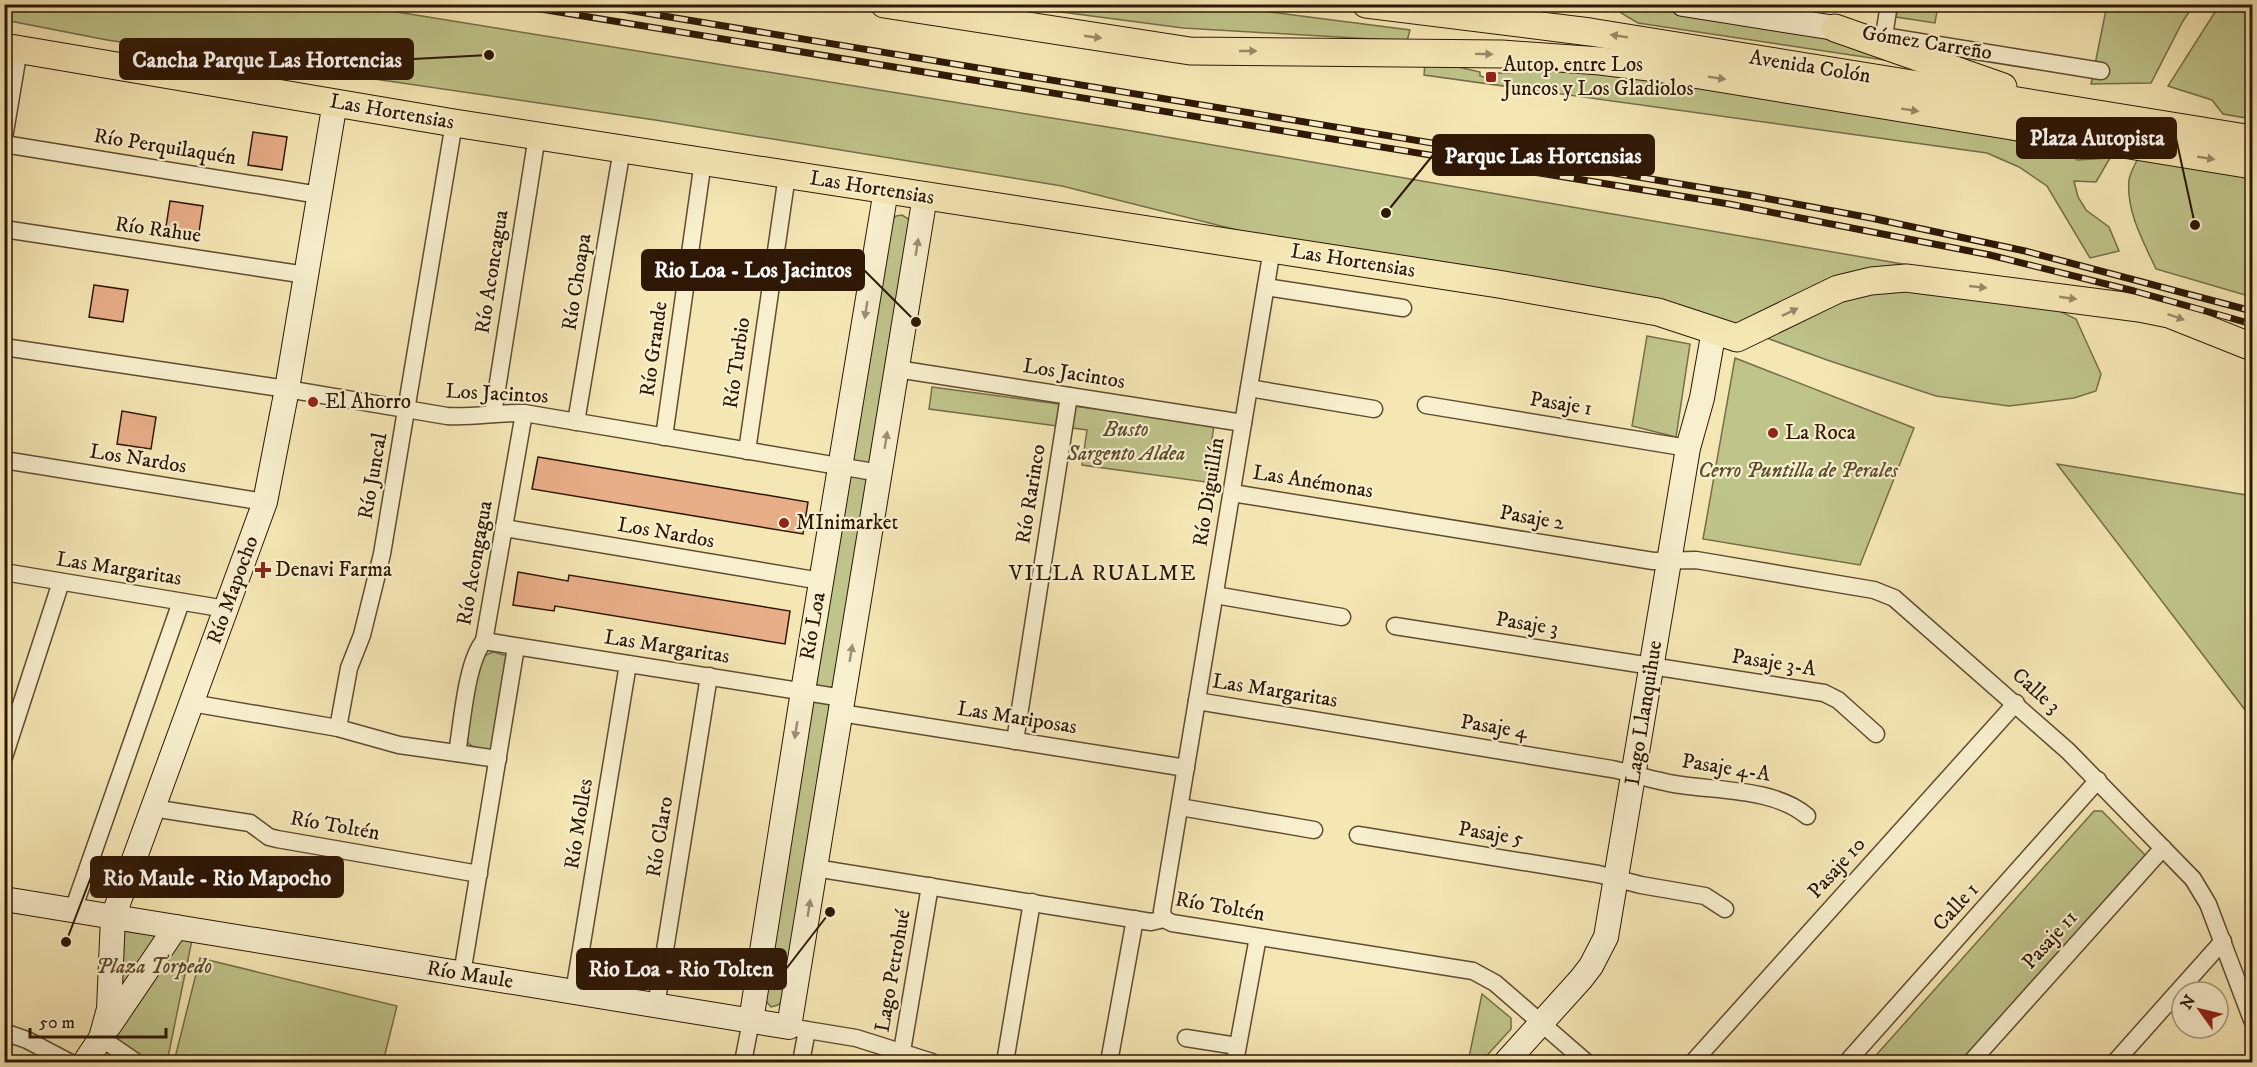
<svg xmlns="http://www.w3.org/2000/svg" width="2257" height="1067" font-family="'IM FELL DW Pica',serif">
	<rect width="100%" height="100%" fill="#f5e7b4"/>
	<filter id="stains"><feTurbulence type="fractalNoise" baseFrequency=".00333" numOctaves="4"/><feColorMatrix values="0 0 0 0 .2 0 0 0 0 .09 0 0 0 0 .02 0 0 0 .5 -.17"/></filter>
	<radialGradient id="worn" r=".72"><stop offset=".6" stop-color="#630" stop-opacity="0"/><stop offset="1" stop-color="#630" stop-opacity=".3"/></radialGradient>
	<g fill="#bfc48a" stroke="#766e48" stroke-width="1.5">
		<path d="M2220,4L2252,5V119L2223,114L2212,100L2168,86Z"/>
		<path d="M4,5H354L1126,130L1949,272L2018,291L2076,319L2101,374L2096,391L2074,398L2009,406L1936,396L1827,360L1671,303L1273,239L1062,186L655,120L107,40L5,20Z"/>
		<path d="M1038,5H1216L1410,30L1407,41L1183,28L1046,10Z"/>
		<path d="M1623,5L1808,31L1931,67L1638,23L1621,13Z"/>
		<path d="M1898,5H1938L1935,23L1896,17Z"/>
		<path d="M2107,5H2194L2183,21L2151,83L2091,84Z"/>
		<path d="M1425,63L1450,65L1480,72V76L1492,79L1494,73H1510L1540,66L1680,83L1986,134L2070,153L2077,160L2110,158L2096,182L2074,181L2078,197L2086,210L2109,227L2119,251L2090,258L2047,186L2019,167L1987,153L1424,75Z"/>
		<path d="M2138,158L2252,176V297L2156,269C2143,241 2126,211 2129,180C2130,173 2135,165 2138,158Z"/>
		<path d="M902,215L910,220L782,1001L778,1005L771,1007L765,1000L854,447L893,219L896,216Z"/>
		<path d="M1647,336L1690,344L1676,437L1632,426Z"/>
		<path d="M1735,358L1914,428L1860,565L1703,539Z"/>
		<path d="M932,387L1214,425L1206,482L1082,465L1087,430L929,409Z"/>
		<path d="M2057,464L2252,496V719Z"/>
		<path d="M494,652L507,656L492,749C484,750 472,748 467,742L477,666C480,659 487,653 494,652Z"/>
		<path d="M2094,811H2102L2146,856L1961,1062H1870Z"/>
		<path d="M123,931L192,940L167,1062H149L117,1040Z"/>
		<path d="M200,958L397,1006L383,1062H174Z"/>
		<path d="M1482,994L1511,1018V1029L1481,1062H1468Z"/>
	</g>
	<g fill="#e8ae88" stroke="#2e1705" stroke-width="1.5">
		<path d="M253,132L287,137L282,170L248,165Z"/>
		<path d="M170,201L203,206L198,238L165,233Z"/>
		<path d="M94,285L128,290L123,322L89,317Z"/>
		<path d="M122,411L156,417L151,449L117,444Z"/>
		<path d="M538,457L808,502L803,534L532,489Z"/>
		<path d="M518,572L568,581L569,575L790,611L785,644L555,606L554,611L513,605Z"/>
	</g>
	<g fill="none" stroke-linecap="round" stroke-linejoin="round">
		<defs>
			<g id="street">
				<path d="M1884,36L1889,4"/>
				<path d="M1889,37L2101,71"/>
				<path d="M4,138L19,49"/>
				<path d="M4,144L319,195"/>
				<path d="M4,229L306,275"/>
				<path d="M1266,287L1403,308"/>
				<path d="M4,347L287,389L447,416C473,418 498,412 524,413L880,473"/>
				<path d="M897,369L1243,423"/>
				<path d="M1249,388L1374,409"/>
				<path d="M1426,405L1688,448"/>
				<path d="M493,414L537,136"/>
				<path d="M576,422L622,149"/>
				<path d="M664,437L703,161"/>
				<path d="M747,451L787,175"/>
				<path d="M4,460L265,502"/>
				<path d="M1232,493L1653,561L1696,560L1874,590L1894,598L2068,751L2193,879L2208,904L2252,1020"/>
				<path d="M504,528L821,581"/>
				<path d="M4,572L226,609"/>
				<path d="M1215,595L1342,617"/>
				<path d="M1395,626L1824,693L1838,700L1876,734"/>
				<path d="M484,641L843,698"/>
				<path d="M1197,701L1612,769C1635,774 1658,782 1681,785C1721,791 1775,789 1807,816"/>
				<path d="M191,703L338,728L399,745L498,759"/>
				<path d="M841,713L1186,768"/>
				<path d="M338,728L349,668L362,635L382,554L454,123"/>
				<path d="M1015,741L1069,396"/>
				<path d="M457,753C462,725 466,662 484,641L524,413"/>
				<path d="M4,757L61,582"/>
				<path d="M1180,807L1314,830"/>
				<path d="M152,808L250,823L269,837L277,839L479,874"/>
				<path d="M1358,835L1598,874L1641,885L1705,896L1725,909"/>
				<path d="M815,868L1151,922L1164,919L1172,923L1473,971L1495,983L1586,1062"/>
				<path d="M73,910L181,602"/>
				<path d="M1164,919L1162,911L1272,249"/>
				<path d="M462,974L516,647"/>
				<path d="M574,992L628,664"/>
				<path d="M656,1006L709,676"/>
				<path d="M789,1027L856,1038L932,1062"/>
				<path d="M4,1032L27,1040L69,1062"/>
				<path d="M101,1038L136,1062"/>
				<path d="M1186,1038L1237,1046"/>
				<path d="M743,1062L751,1021"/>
				<path d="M801,1062L807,1030"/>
				<path d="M897,1062L902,1051L930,886"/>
				<path d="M1005,1062L1032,902"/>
				<path d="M1109,1062L1135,919"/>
				<path d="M1235,1062L1258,937"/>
				<path d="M1693,1062L2016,703"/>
				<path d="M1847,1062L2098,780"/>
				<path d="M1971,1062L2163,848"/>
				<path d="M2115,1062L2223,941"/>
			</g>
			<g id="secondary">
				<path d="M1683,4L1835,28"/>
				<path d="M4,899L789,1027L925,196"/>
				<path d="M751,1021L803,691L886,190"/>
				<path d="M109,1026L176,927"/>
				<path d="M85,1062L101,1038L109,1009L113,917L265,502L287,389L335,102"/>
				<path d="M1506,1062L1581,979L1591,966L1606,937L1688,448L1702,398L1714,330"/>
			</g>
			<g id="primary">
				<path d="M884,4L1190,51L1502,54L1600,61L1657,68L2252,165"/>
				<path d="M1366,4L1590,32L2252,139"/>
				<path d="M1835,28L2003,87"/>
				<path d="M4,47L454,123L1498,284L1658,312L1737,338L1838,289L1871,281L1906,278L2139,308L2169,314L2252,347"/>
			</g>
		</defs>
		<use href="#street" stroke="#604b31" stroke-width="19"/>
		<use href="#secondary" stroke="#2e1705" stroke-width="26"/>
		<use href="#primary" stroke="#2e1705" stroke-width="29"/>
		<use href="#street" stroke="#f8efce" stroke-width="16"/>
		<use href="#secondary" stroke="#f8efce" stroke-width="24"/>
		<use href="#primary" stroke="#f5e7b4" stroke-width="27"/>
		<defs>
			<g id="rail">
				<path d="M510,4L1729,204L1990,255L2134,291L2252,324"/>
				<path d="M591,4L1753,196L1871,218L2025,251L2252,311"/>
			</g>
		</defs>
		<use href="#rail" stroke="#2e1705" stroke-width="7"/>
		<use href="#rail" stroke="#f8efce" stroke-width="4.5" stroke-dasharray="14" stroke-linecap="butt"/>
	</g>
	<defs><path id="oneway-solid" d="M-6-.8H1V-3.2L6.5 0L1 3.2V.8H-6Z" transform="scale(1.5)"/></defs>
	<g fill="#9b8965">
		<use href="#oneway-solid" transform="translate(1619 36) rotate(-171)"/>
		<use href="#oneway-solid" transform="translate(1093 37) rotate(8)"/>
		<use href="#oneway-solid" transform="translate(1248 51)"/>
		<use href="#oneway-solid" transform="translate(1484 54) rotate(1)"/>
		<use href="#oneway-solid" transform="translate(1717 78) rotate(9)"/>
		<use href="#oneway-solid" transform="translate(1910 110) rotate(9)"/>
		<use href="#oneway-solid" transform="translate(2206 158) rotate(9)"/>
		<use href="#oneway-solid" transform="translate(1978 287) rotate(6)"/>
		<use href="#oneway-solid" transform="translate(2068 298) rotate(8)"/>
		<use href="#oneway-solid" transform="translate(1790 312) rotate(-26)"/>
		<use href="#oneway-solid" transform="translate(2176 317) rotate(19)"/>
	</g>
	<g fill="#9d8e74">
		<use href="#oneway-solid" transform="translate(917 247) rotate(-81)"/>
		<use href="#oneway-solid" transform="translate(866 310) rotate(99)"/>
		<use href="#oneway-solid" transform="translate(886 440) rotate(-81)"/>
		<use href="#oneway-solid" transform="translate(851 653) rotate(-81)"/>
		<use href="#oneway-solid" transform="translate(796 730) rotate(99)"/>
		<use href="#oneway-solid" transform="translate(809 908) rotate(-81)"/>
	</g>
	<g fill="#8f2418" stroke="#f8efce" stroke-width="2">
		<rect x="1485" y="71" width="12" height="12" rx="3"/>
		<circle cx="313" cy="402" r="6"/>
		<circle cx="1773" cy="433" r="6"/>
		<circle cx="784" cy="523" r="6"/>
		<path d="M260 561h6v6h6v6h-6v6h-6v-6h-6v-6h6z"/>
	</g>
	<g text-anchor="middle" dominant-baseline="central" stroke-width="4.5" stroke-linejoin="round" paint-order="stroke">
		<g font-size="21" fill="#2e1705" stroke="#f8efce">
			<text transform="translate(1927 43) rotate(9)">Gómez Carreño</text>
			<text transform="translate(1810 67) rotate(9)">Avenida Colón</text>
			<text transform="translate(392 112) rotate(10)">Las Hortensias</text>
			<text transform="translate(165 147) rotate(9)">Río Perquilaquén</text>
			<text transform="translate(872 188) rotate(9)">Las Hortensias</text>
			<text transform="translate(158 230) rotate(8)">Río Rahue</text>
			<text transform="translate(1353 261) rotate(9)">Las Hortensias</text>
			<text transform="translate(492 272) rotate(-81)">Río Aconcagua</text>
			<text transform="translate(577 282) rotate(-81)">Río Choapa</text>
			<text transform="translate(654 349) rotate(-82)">Río Grande</text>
			<text transform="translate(737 363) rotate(-82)">Río Turbio</text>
			<text transform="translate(1074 374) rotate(9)">Los Jacintos</text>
			<text transform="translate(497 394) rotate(3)">Los Jacintos</text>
			<text transform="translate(1561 404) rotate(9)">Pasaje 1</text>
			<text transform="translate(138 459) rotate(9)">Los Nardos</text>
			<text transform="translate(373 476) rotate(-80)">Río Juncal</text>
			<text transform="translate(1313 482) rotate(9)">Las Anémonas</text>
			<text transform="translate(1209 492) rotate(-81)">Río Diguillín</text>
			<text transform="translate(1031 494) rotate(-81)">Río Rarinco</text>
			<text transform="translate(1532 518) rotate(10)">Pasaje 2</text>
			<text transform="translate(666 533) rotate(10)">Los Nardos</text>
			<text transform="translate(475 563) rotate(-80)">Río Acongagua</text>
			<text transform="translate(119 569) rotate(9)">Las Margaritas</text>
			<text transform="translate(233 590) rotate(-70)">Río Mapocho</text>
			<text transform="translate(1527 624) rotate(9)">Pasaje 3</text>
			<text transform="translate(813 626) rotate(-80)">Río Loa</text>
			<text transform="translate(667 647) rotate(9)">Las Margaritas</text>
			<text transform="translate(1774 663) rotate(9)">Pasaje 3-A</text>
			<text transform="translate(1275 691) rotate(9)">Las Margaritas</text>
			<text transform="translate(2036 691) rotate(42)">Calle 3</text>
			<text transform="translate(1644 713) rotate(-81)">Lago Llanquihue</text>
			<text transform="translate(1017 718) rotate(9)">Las Mariposas</text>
			<text transform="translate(1494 727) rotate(9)">Pasaje 4</text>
			<text transform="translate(1726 768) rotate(9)">Pasaje 4-A</text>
			<text transform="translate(579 824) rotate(-81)">Río Molles</text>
			<text transform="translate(335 826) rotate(10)">Río Toltén</text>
			<text transform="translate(1491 834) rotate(9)">Pasaje 5</text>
			<text transform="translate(660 837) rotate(-81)">Río Claro</text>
			<text transform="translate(1837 868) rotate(-48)">Pasaje 10</text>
			<text transform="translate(1220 907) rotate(10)">Río Toltén</text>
			<text transform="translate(1956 907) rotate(-48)">Calle 1</text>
			<text transform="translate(2050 940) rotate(-48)">Pasaje 11</text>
			<text transform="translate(893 971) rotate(-80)">Lago Petrohué</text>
			<text transform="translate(470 975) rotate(9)">Río Maule</text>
		</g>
		<g font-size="21" fill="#2e1705" stroke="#f8efce" text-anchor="start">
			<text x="1503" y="65">Autop. entre Los<tspan x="1503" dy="24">Juncos y Los Gladiolos</tspan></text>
			<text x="325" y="402">El Ahorro</text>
			<text x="1785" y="433">La Roca</text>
			<text x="796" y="523">MInimarket</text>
			<text x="275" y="570">Denavi Farma</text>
		</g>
		<g font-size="21" font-style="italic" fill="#5a4b2d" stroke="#f8efce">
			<text x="1126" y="430">Busto<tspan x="1126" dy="24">Sargento Aldea</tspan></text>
			<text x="1798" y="471">Cerro Puntilla de Perales</text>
			<text x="154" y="967">Plaza Torpedo</text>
		</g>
		<g font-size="22" letter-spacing="1.5" fill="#2e1705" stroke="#f8efce">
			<text x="1103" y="573">VILLA RUALME</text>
		</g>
	</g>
	<path fill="none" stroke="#2e1705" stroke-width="2" d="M489 55L413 59M2195 225L2176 138M1386 213L1433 155M916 322L864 270M66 942L91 877M830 912L786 969"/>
	<g fill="#2e1705" stroke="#f8efce" stroke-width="2">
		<circle cx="489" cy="55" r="6"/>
		<circle cx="2195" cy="225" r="6"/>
		<circle cx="1386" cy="213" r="6"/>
		<circle cx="916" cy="322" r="6"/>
		<circle cx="66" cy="942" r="6"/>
		<circle cx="830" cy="912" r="6"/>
	</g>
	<g fill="#2e1705" stroke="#2e1705" stroke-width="2">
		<rect x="120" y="39" width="293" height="40" rx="6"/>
		<rect x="2017" y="118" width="159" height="40" rx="6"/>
		<rect x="1433" y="135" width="221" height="40" rx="6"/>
		<rect x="642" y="250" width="222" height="40" rx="6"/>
		<rect x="91" y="857" width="252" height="40" rx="6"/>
		<rect x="577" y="949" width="209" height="40" rx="6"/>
	</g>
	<g font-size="22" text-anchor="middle" font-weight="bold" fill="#fff">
		<text x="267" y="67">Cancha Parque Las Hortencias</text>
		<text x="2097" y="145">Plaza Autopista</text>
		<text x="1543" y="163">Parque Las Hortensias</text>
		<text x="753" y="277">Rio Loa - Los Jacintos</text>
		<text x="217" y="885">Rio Maule - Rio Mapocho</text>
		<text x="681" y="976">Rio Loa - Rio Tolten</text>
	</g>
	<rect width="2257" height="1067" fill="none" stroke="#f5e7b4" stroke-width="24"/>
	<rect x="6" y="6" width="2245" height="1055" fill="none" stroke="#2e1705" stroke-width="3"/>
	<rect x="12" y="12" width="2233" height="1043" fill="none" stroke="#2e1705" stroke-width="1.5"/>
	<g transform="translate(2200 1010) rotate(304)"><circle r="28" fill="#f8efce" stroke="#a7997e" stroke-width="1.5"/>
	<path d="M0-4.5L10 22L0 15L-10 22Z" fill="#8f2418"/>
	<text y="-9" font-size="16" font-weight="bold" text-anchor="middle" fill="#2e1705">N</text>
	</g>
	<path d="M30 1028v9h136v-9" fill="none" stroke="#2e1705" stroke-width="3"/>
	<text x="39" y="1028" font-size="18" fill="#2e1705" stroke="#f8efce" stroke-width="4.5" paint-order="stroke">50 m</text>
	<rect width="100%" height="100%" filter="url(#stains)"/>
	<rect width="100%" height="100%" fill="url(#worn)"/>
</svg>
